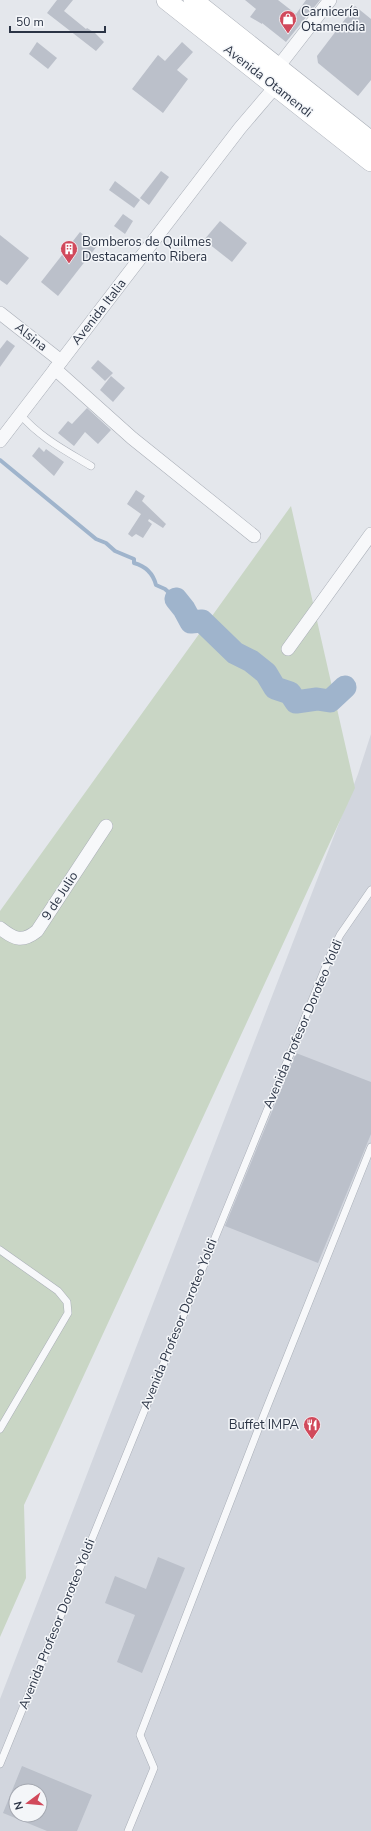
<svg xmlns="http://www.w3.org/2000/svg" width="371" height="1831" font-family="'Nunito Sans',sans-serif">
	<rect width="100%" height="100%" fill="#e4e7ec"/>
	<path fill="#d2d6de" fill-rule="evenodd" d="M371,734V1831H0V1699L358,774ZM16,1791H40V1815H16Z"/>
	<path fill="#c9d6c5" d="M291,506L355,788L24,1505L26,1578L0,1637V911Z"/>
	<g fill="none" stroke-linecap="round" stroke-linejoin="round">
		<path stroke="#9fb4cc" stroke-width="4" d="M0,460L96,539L106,543L115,551L134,559V563C145,566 153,573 156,585L165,589L176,599"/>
		<path stroke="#9fb4cc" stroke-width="23" d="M176,599L184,609L191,622L202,621L235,653L251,661L266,673L275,688L290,693L296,702L317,699L330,701L345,687"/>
	</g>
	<g fill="#bbc0ca" fill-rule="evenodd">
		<path d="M57,0H73L64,11L86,29L87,28L95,33L104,42L96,51L47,13Z"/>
		<path d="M245,0H278L296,14L306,0H320L286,42L262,23V24L250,17L256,9Z"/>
		<path d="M355,6L371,19V80L358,96L318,63L317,56Z"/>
		<path d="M37,42L57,58L48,69L29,54Z"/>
		<path d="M182,42L193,52L177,70L188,79L163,113L132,89L158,55L165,61Z"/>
		<path d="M161,171L169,177L149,205L140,198Z"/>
		<path d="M115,181L140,200L134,208L109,190Z"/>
		<path d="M123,214L133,221L125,234L114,226Z"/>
		<path d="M220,221L247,243L232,262L204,240Z"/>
		<path d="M80,232L97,246L58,296L41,282Z"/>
		<path d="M0,235L29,258L7,285L0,280Z"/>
		<path d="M7,340L15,346L0,367V349Z"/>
		<path d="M98,360L113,373L105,381L91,368Z"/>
		<path d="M111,376L125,388L113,402L100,390Z"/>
		<path d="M87,408L111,430L98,444L85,432L74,446L58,433L68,421L72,424Z"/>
		<path d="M39,447L44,452L46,449L64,462L54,476L32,456Z"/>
		<path d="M136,490L145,496L142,501L166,524L163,528L149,519L148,521L152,524L143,538L136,534L132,537L128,534L141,514L127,504Z"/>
		<path d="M296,1053L371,1082V1134L318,1263L225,1226Z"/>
		<path d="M158,1557L185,1568L142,1673L117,1662L135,1615L105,1603L115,1576L146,1589Z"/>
		<path d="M22,1766L92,1795L77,1831H47L3,1813ZM16,1791H40V1815H16Z"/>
	</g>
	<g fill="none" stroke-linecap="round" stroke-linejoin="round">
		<defs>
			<g id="lane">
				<path d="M20,414C39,437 66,451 91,466"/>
				<path d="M0,1250L58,1291L67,1302L68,1313L0,1429"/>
				<path d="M0,1764L333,949L340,935L371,890"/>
				<path d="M128,1831L154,1768L140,1735L263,1417L371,1147"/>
			</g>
			<g id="street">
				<path d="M0,313L61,361"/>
				<path d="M55,369L132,438L254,536"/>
				<path d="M0,441L240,128L275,87L278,67L330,0"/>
				<path d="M288,649L371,534"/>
				<path d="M0,928C14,939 22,943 37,931L106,826"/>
			</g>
			<g id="secondary">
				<path d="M166,0L371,162"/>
				<path d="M193,0L371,141"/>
			</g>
		</defs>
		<use href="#lane" stroke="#a9aeb7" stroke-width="8"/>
		<use href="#street" stroke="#a9aeb7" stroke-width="14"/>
		<use href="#secondary" stroke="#a9aeb7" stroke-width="20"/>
		<use href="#lane" stroke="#f7f8fa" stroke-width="7"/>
		<use href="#street" stroke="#f7f8fa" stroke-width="13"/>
		<use href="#secondary" stroke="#fff" stroke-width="19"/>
	</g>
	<defs>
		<symbol id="shop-pin" viewBox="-11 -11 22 30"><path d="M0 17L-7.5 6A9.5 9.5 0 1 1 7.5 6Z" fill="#d1495b" stroke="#f4f6f9"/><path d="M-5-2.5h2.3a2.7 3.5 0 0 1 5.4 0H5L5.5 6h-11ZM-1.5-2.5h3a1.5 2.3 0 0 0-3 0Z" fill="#fff"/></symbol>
		<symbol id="building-pin" viewBox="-11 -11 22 30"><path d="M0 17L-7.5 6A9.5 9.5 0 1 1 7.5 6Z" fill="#d1495b" stroke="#f4f6f9"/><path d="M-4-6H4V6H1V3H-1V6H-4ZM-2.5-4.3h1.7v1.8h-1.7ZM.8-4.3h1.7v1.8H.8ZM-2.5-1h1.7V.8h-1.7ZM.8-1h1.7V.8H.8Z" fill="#fff"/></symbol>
		<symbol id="restaurant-pin" viewBox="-11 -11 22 30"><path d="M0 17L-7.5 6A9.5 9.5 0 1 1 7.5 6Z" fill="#d1495b" stroke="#f4f6f9"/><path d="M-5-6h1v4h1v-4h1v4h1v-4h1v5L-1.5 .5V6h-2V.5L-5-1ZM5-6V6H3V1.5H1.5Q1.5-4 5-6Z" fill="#fff"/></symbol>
	</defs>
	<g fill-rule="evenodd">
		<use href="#shop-pin" x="278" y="9" width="20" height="27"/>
		<use href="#building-pin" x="59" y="239" width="20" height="27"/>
		<use href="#restaurant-pin" x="302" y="1415" width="20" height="27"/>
	</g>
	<g text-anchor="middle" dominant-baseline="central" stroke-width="3" stroke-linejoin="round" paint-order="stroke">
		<g font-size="13" fill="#2b3445" stroke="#f4f6f9" text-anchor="start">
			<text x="301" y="12">Carnicería<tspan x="301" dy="15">Otamendia</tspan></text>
			<text x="82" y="242">Bomberos de Quilmes<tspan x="82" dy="15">Destacamento Ribera</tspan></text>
			<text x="299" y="1425" text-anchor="end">Buffet IMPA</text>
		</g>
		<g font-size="13" fill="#2b3445" stroke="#f4f6f9">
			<text transform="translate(268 81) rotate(38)">Avenida Otamendi</text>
			<text transform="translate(99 312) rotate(-52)">Avenida Italia</text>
			<text transform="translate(31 337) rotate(38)">Alsina</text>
			<text transform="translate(60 896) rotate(-57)">9 de Julio</text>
			<text transform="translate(303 1024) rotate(-67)">Avenida Profesor Doroteo Yoldi</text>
			<text transform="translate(179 1324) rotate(-68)">Avenida Profesor Doroteo Yoldi</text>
			<text transform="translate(57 1624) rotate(-68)">Avenida Profesor Doroteo Yoldi</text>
		</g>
	</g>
	<g transform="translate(28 1803) rotate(254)"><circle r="19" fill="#f4f6f9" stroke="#a4a8b1"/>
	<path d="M0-3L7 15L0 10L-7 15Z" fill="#d1495b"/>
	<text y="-6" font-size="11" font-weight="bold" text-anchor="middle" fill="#2b3445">N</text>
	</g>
	<path d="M10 26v6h95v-6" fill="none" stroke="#2b3445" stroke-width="2"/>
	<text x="16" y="26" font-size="12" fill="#2b3445" stroke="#f4f6f9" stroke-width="3" paint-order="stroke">50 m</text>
</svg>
